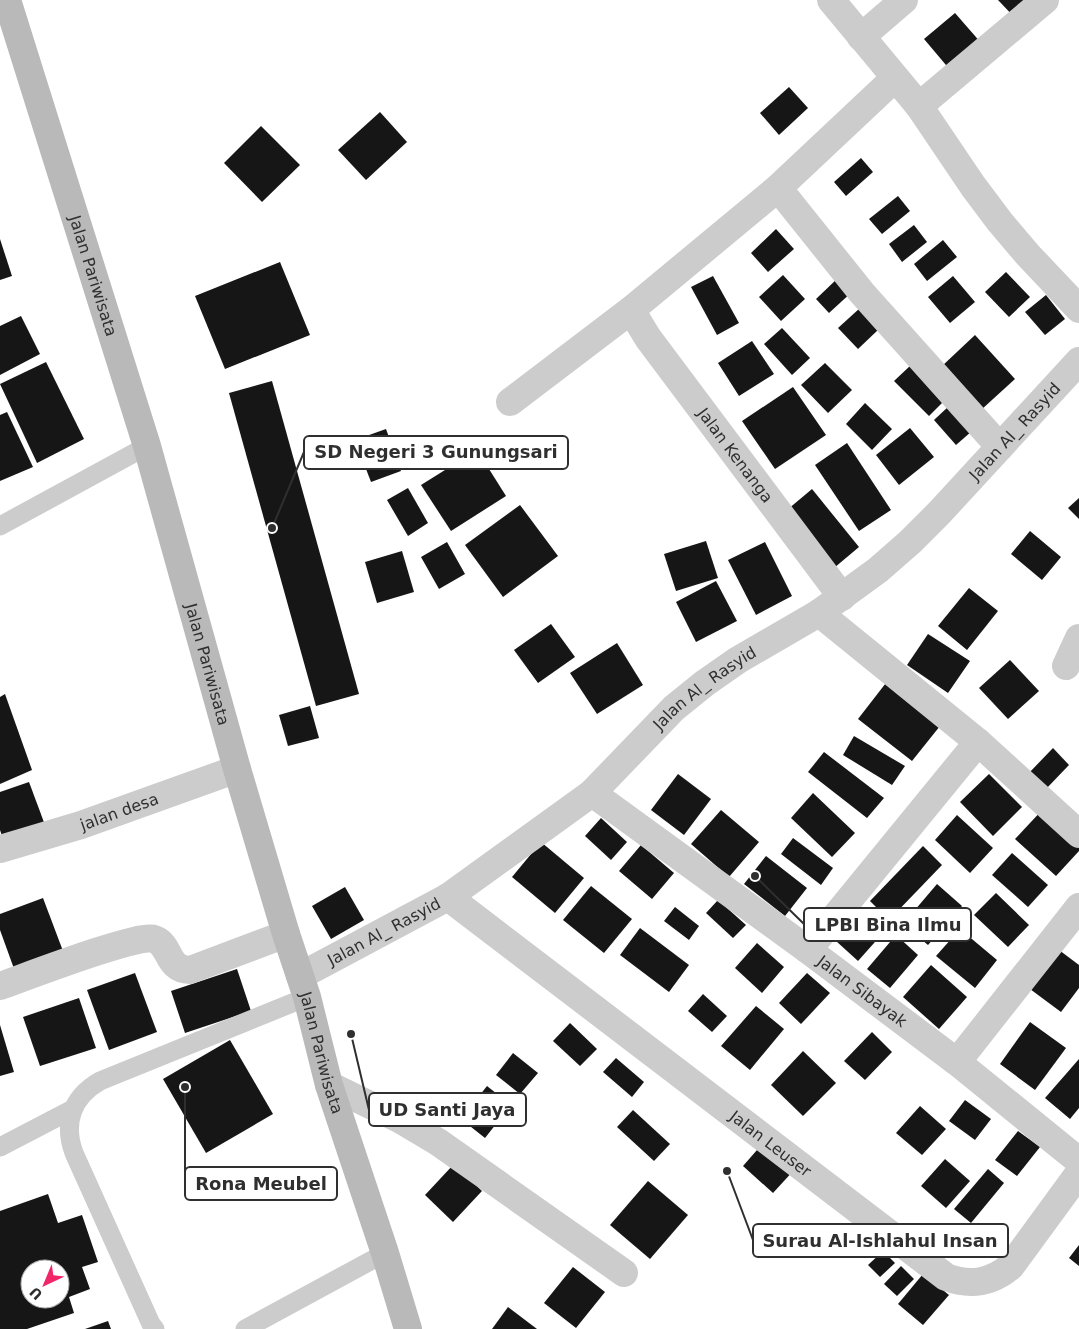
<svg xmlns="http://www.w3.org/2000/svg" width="1079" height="1329" font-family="'DejaVu Sans',sans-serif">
	<rect width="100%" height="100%" fill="#fff"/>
	<g fill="#161616" fill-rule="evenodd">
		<path d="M998,0H1038L1017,20Z"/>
		<path d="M955,13L982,44L951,71L924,39Z"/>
		<path d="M789,87L808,108L779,135L760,113Z"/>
		<path d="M380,112L407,142L366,180L338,150Z"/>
		<path d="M261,126L300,165L262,202L224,163Z"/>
		<path d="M861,158L873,172L846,196L834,182Z"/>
		<path d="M898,196L910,211L882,234L869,219Z"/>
		<path d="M914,225L927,242L902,262L889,244Z"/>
		<path d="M776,229L794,249L768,272L751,253Z"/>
		<path d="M0,239L12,276L0,280Z"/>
		<path d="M943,240L957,257L927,281L914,264Z"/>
		<path d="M280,262L310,335L225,369L195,296Z"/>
		<path d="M1006,272L1030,297L1009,317L985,292Z"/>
		<path d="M783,275L805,299L781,321L759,297Z"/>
		<path d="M713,276L739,323L717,335L691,287Z"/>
		<path d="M953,276L975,302L950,323L928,297Z"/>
		<path d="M839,277L853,291L829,313L816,299Z"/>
		<path d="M1046,295L1065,319L1045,335L1025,312Z"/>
		<path d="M860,308L879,329L858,349L838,328Z"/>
		<path d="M21,316L40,354L0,375V326Z"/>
		<path d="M782,328L810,358L792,375L764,344Z"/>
		<path d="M975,335L1015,379L981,410L941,367Z"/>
		<path d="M752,341L774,374L739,396L718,363Z"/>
		<path d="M46,362L84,439L37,463L0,384Z"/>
		<path d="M825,363L852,390L828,413L801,385Z"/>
		<path d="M911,365L945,400L929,416L894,381Z"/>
		<path d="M272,381L359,694L316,706L229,393Z"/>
		<path d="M793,387L826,435L775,469L742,421Z"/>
		<path d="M865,403L892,429L872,450L846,424Z"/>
		<path d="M949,406L972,431L956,445L934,420Z"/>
		<path d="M7,412L33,467L0,481V415Z"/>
		<path d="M910,428L934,457L899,485L876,455Z"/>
		<path d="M386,429L401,471L371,482L355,440Z"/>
		<path d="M847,443L891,510L859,531L815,465Z"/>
		<path d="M477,450L506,496L451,531L421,485Z"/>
		<path d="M408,488L428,523L408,536L387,500Z"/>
		<path d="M812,489L859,547L834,568L787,510Z"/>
		<path d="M1079,498V519L1068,508Z"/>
		<path d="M520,505L558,556L503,597L465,545Z"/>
		<path d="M1030,531L1061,557L1042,580L1011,554Z"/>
		<path d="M706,541L718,578L676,591L664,554Z"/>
		<path d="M447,542L465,574L439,589L421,557Z"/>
		<path d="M765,542L792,596L756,615L728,560Z"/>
		<path d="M402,551L414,592L377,603L365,562Z"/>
		<path d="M716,581L737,621L696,642L676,602Z"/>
		<path d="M969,588L998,611L967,650L938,626Z"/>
		<path d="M551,624L575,657L538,683L514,650Z"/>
		<path d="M928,634L970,661L948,693L907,665Z"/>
		<path d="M617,643L643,685L597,714L570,673Z"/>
		<path d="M1010,660L1039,691L1008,719L979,688Z"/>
		<path d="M889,679L944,721L912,761L858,719Z"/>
		<path d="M5,694L32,770L0,784V697Z"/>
		<path d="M310,706L319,738L288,746L279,715Z"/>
		<path d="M854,736L905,766L892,785L843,755Z"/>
		<path d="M1053,748L1069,765L1045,790L1028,774Z"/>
		<path d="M824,752L884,798L867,818L808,772Z"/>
		<path d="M678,774L711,799L684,835L651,810Z"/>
		<path d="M989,774L1022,807L993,836L960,802Z"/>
		<path d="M29,782L45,825L3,839L0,830V792Z"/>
		<path d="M813,793L855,833L832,857L791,818Z"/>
		<path d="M1044,808L1079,840V851L1056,876L1015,839Z"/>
		<path d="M721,810L759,842L729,877L691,844Z"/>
		<path d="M957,815L993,848L970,873L935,840Z"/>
		<path d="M601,818L627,842L611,860L585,836Z"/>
		<path d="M793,838L833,868L821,885L781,854Z"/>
		<path d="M541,842L584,878L555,913L512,877Z"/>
		<path d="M641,845L674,873L652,899L619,871Z"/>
		<path d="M923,846L942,865L889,920L870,901Z"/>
		<path d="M1012,853L1048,885L1028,907L992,875Z"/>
		<path d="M766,856L807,888L785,916L744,884Z"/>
		<path d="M937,884L962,906L928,945L903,924Z"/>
		<path d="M591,886L632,919L604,953L563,920Z"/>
		<path d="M345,887L364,920L331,939L312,906Z"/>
		<path d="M996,893L1029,925L1008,947L974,915Z"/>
		<path d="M43,898L66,959L17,977L0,930V914Z"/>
		<path d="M718,900L746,925L733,938L706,913Z"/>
		<path d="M675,907L699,926L689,940L664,921Z"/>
		<path d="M861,913L883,933L858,961L836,941Z"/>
		<path d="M640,928L689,965L669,992L620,955Z"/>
		<path d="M960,929L997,960L975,988L936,956Z"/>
		<path d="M896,935L918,955L890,988L867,969Z"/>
		<path d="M757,943L784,967L762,993L735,968Z"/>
		<path d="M1059,950L1079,965V988L1061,1012L1030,989Z"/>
		<path d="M931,965L967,997L939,1029L903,997Z"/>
		<path d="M237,969L251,1011L185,1033L171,991Z"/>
		<path d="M135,973L157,1032L109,1050L87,990Z"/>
		<path d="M807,973L830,993L801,1024L779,1003Z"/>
		<path d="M703,994L727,1016L712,1032L688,1011Z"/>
		<path d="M79,998L96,1048L40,1066L23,1017Z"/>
		<path d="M756,1006L784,1029L750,1070L721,1046Z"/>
		<path d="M1030,1022L1066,1048L1035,1090L1000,1064Z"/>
		<path d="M570,1023L597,1049L580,1066L553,1041Z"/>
		<path d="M0,1025L14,1072L0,1076Z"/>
		<path d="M872,1032L892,1052L865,1080L844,1061Z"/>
		<path d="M230,1040L273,1114L206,1153L163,1079Z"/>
		<path d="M803,1051L836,1083L803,1116L771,1085Z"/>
		<path d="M513,1053L538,1073L520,1094L496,1075Z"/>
		<path d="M616,1058L644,1082L632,1097L603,1072Z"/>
		<path d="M1079,1059V1108L1070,1119L1045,1098Z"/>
		<path d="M487,1086L511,1105L485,1138L461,1119Z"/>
		<path d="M965,1100L991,1119L975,1140L949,1121Z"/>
		<path d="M920,1106L946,1129L922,1155L896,1133Z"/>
		<path d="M633,1110L670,1144L654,1161L617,1127Z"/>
		<path d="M1018,1131L1040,1147L1017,1176L995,1160Z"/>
		<path d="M764,1142L795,1169L773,1193L743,1166Z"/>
		<path d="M945,1159L970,1181L946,1208L921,1186Z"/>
		<path d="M454,1164L482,1191L453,1222L425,1195Z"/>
		<path d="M988,1169L1004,1183L971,1223L954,1209Z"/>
		<path d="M648,1181L688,1215L650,1259L610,1225Z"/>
		<path d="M48,1194L58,1223L82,1215L98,1262L82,1267L90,1289L69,1297L74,1313L27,1329H0V1211ZM30,1269H60V1299H30Z"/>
		<path d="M1079,1245V1266L1069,1258Z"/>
		<path d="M883,1251L895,1263L880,1277L868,1265Z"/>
		<path d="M901,1266L914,1279L897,1296L884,1284Z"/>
		<path d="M573,1267L605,1292L576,1328L544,1303Z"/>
		<path d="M923,1274L949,1295L923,1325L898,1304Z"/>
		<path d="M508,1307L537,1329H492Z"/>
		<path d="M108,1321L111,1329H85Z"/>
	</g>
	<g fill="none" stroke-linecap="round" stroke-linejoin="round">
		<g stroke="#ccc" stroke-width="19">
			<path d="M0,526L147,446"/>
			<path d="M0,1147L73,1109"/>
			<path d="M155,1329L151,1324L74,1153C63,1123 72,1097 100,1081L307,997"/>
			<path d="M245,1329L385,1253"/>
		</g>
		<g stroke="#ccc" stroke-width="28">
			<path d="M831,0L919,106L973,186L1000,222L1028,255L1079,309"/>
			<path d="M861,37L904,0"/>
			<path d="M919,106L1045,0"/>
			<path d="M778,188L862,293L1000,447"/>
			<path id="s1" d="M631,310L648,338L842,597"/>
			<path d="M510,402L631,310L778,188L895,78"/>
			<path d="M819,613L978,742L1079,834"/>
			<path d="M1066,666L1079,638"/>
			<path id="s2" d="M592,793L808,950L957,1062L1079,1161"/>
			<path id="s3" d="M0,849L81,825L237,769"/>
			<path id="s4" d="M448,897L946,1277C970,1286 991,1283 1011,1266L1079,1173"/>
			<path d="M808,950L978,742"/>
			<path id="s5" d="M300,976L448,897L592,793L674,708L705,683L738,660L819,613L878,570L910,542L940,512L1079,361"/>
			<path d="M0,986C23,978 139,933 154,939C171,944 166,970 190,970L286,934"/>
			<path d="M957,1062L1079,907"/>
			<path d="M329,1085L401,1120L438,1142L624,1273"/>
		</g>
		<path stroke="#b9b9b9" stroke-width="28" id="s6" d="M7,0L147,446L237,769L286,934L307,997L329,1085L385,1253L408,1329"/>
	</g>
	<g text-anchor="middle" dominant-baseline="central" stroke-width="5" stroke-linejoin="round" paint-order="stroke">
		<g font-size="16" fill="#2f2f2f" stroke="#fff">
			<text stroke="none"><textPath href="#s6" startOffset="289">Jalan Pariwisata</textPath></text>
			<text stroke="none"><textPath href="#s5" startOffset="905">Jalan Al_ Rasyid</textPath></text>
			<text stroke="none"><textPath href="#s1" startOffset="179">Jalan Kenanga</textPath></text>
			<text stroke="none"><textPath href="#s6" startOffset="694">Jalan Pariwisata</textPath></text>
			<text stroke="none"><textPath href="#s5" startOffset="500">Jalan Al_ Rasyid</textPath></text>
			<text stroke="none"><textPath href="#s3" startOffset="125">jalan desa</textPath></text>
			<text stroke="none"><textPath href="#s5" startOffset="95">Jalan Al_ Rasyid</textPath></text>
			<text stroke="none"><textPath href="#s2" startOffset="335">Jalan Sibayak</textPath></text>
			<text stroke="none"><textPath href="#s6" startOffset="1099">Jalan Pariwisata</textPath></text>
			<text stroke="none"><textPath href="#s4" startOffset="406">Jalan Leuser</textPath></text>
		</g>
	</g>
	<path fill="none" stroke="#2f2f2f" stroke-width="2" d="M272 528L304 452M755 876L804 924M351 1034L369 1110M185 1087L185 1184M727 1171L753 1240"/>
	<g fill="#2f2f2f" stroke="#fff" stroke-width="2">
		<circle cx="272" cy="528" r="5"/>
		<circle cx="755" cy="876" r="5"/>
		<circle cx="351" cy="1034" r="5"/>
		<circle cx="185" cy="1087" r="5"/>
		<circle cx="727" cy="1171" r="5"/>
	</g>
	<g fill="#fff" stroke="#2f2f2f" stroke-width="2">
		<rect x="304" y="436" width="264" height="33" rx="5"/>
		<rect x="804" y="908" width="167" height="33" rx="5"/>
		<rect x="369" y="1093" width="157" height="33" rx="5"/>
		<rect x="185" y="1167" width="152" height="33" rx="5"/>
		<rect x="753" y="1224" width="255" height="33" rx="5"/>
	</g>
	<g font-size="18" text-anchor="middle" font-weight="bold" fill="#2f2f2f">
		<text x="436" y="458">SD Negeri 3 Gunungsari</text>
		<text x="888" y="931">LPBI Bina Ilmu</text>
		<text x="447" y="1116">UD Santi Jaya</text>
		<text x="261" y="1190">Rona Meubel</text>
		<text x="880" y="1247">Surau Al-Ishlahul Insan</text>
	</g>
	<g transform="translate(45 1284) rotate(224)"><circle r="24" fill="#ffffff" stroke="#acacac"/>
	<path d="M0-4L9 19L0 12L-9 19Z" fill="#f32569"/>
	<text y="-8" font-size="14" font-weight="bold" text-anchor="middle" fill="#2f2f2f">U</text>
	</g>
</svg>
